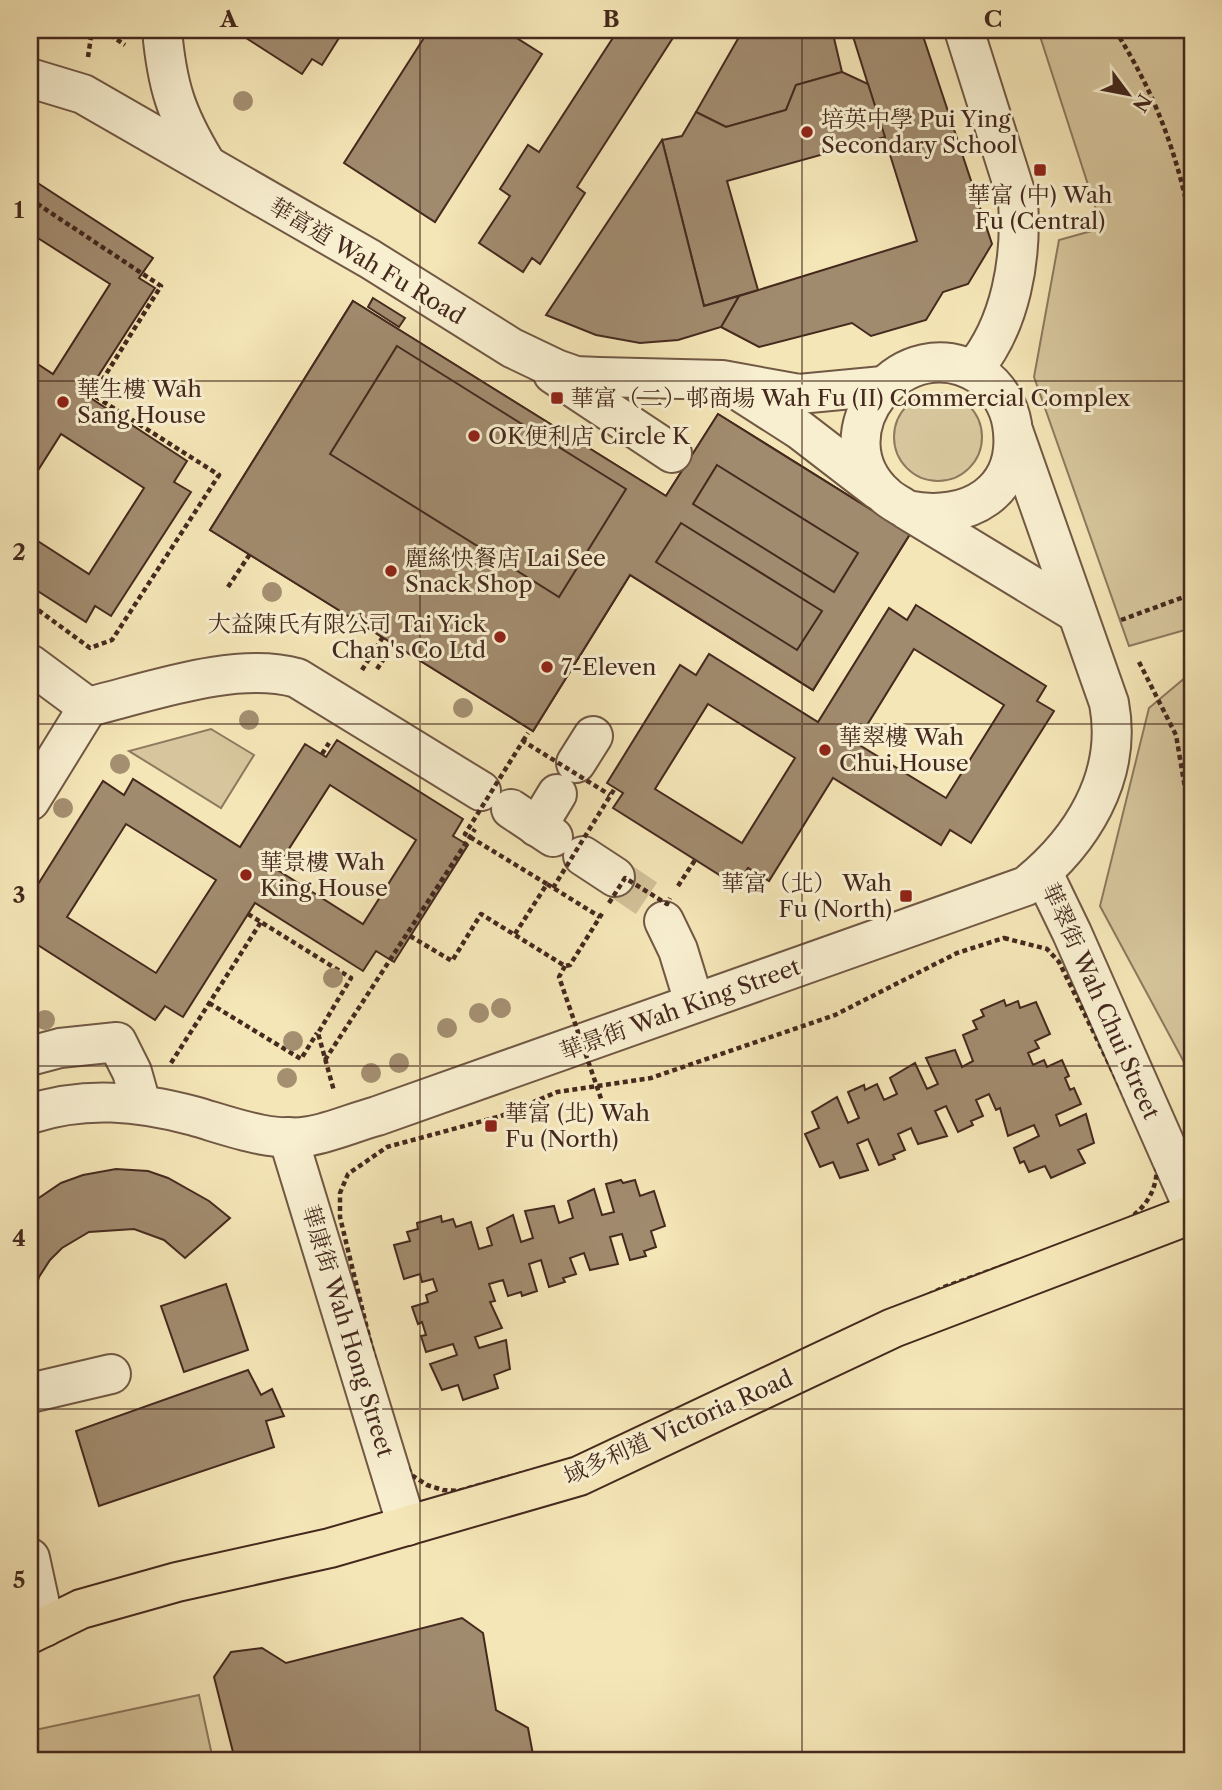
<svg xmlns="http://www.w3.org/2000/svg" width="1222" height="1790" font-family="'Libre Caslon Text','Noto Serif TC',serif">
	<rect width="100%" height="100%" fill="#f5e6b7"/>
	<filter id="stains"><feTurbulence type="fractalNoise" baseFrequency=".00286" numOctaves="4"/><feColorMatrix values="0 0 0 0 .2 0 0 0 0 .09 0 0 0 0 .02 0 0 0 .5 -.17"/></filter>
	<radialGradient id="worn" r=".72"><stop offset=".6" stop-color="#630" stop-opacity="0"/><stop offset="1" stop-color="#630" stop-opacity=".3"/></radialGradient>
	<g fill="#d7c69d" stroke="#8e785e" stroke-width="2">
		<path d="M1038,30H1192V628L1129,646L1034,377L1059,240L1102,228Z"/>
		<circle cx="938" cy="437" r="44"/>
		<path d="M1192,672V1077L1100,906L1149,708Z"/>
		<path d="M211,729L254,755L221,808L129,751Z"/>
		<path d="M199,1695L213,1760H30V1731Z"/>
	</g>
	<g fill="#a18b6e" stroke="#45291e" stroke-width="2" fill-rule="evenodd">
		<path d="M251,30H344L322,65L312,59L302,74L246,38Z"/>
		<path d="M429,30H504L542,54L435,222L344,163Z"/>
		<path d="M618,30H678L577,187L585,193L540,264L532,258L523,272L479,243L510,196L500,189L528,145L539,152Z"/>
		<path d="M743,30H836L833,34L842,72L796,85L786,110L726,127L696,112Z"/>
		<path d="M851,30H921L992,244L968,284L943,292L926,320L871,336L852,323L759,347L721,327L739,296L917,241Z"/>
		<path d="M842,72L868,84L885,137L727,181L758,290L704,306L662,140L682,136L696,112L726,127L786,110L796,85Z"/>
		<path d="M662,140L704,306L739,296L721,327L678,340L640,343L596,335L546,315Z"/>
		<path d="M30,178L153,258L139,278L155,288L86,395L187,461L174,482L191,492L111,616L95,606L86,622L30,586V536L89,574L144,488L61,434L30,483V359L53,374L110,284L30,233Z"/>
		<path d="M373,298L405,318L399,327L368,307Z"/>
		<path d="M353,301L666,496L718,414L910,534L813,690L630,575L533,731L210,530ZM355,469L435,520L418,548L337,498ZM465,538L543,587L525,615L448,566Z"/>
		<path d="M353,301L666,496L718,414L910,534L813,690L630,575L533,731L210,530Z"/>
		<path d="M397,346L626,489L559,597L330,454Z"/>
		<path d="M717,465L858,553L834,592L693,504Z"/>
		<path d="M681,523L822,611L797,650L656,562Z"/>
		<path d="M916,605L1046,686L1037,701L1054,711L971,843L950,830L941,845L833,778L769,881L748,868L737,886L613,808L623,793L607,783L680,665L696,675L709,654L818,722L889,608L907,620ZM914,649L1004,705L946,798L856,743ZM708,704L795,758L742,843L655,789Z"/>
		<path d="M337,740L463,819L453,836L468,845L394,962L376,951L363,971L255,903L183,1017L165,1006L155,1020L30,940V932L36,923L30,919V897L103,781L124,795L133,779L240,847L305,744L326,757ZM330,785L416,840L363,924L276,869ZM126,824L216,880L156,973L67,917Z"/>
		<path d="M1004,1000L1006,1006L1018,1001L1020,1008L1036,1002L1050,1034L1035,1041L1039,1048L1028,1053L1033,1065L1044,1060L1047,1067L1062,1060L1069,1076L1065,1078L1070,1090L1074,1088L1081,1104L1056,1115L1060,1126L1086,1114L1094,1143L1078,1150L1085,1163L1051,1178L1045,1166L1029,1172L1024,1161L1020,1163L1014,1148L1039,1136L1034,1125L1008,1136L1000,1108L996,1110L989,1094L976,1100L983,1116L971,1121L973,1125L958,1132L946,1106L935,1111L947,1136L918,1144L911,1128L898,1134L905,1150L893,1155L895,1159L879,1165L868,1139L857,1144L868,1170L840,1178L833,1162L820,1167L805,1134L819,1128L812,1112L837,1097L848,1123L859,1118L848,1092L864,1085L865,1090L877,1084L884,1100L897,1094L890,1078L915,1063L927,1089L938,1084L926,1058L955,1050L962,1067L973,1061L963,1035L977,1029L973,1021L984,1016L981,1010Z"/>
		<path d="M116,1169L148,1171L168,1178L209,1201L230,1218L185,1258L164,1240L134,1229L89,1232L62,1248L50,1260L39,1277L30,1311V1204L61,1183L83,1175Z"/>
		<path d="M621,1180L623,1183L635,1180L640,1196L654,1191L665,1226L651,1231L656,1247L644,1251L646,1256L630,1260L622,1234L610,1237L618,1264L590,1270L584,1253L570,1258L576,1274L563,1278L565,1282L549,1287L541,1260L529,1264L537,1291L522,1296L521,1292L508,1296L503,1280L489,1284L495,1301L490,1302L502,1328L475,1337L479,1348L506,1340L510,1369L494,1375L498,1388L463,1400L458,1385L442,1390L430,1364L457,1355L453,1344L426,1352L421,1336L426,1335L422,1322L418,1324L412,1307L428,1302L426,1295L437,1291L433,1279L422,1282L420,1274L404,1279L394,1245L410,1241L407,1232L418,1229L417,1223L441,1216L442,1222L453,1219L456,1227L471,1222L479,1249L492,1245L487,1228L513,1215L521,1242L533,1238L525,1211L554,1206L559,1223L573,1218L568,1201L594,1189L602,1215L614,1212L606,1184Z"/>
		<path d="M226,1284L248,1350L184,1372L161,1306Z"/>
		<path d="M248,1370L261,1395L272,1389L284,1416L266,1421L274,1447L99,1506L76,1431Z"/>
		<path d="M462,1618L483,1633L496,1710L528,1728L534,1760H235L214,1677L231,1652L262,1648L286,1663Z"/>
	</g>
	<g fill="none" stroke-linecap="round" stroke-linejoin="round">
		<path stroke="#d2c098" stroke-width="38" stroke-dasharray="38 19" stroke-linecap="butt" d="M615,877L649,900L664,921"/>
		<defs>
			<g id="minor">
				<path d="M162,30C167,86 176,114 205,162"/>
				<path d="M964,30L1018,201C1022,259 1011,325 973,370"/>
				<path d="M30,78L83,94L370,259L512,348L556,369L576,376L599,377L722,380L799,394L883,386"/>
				<path d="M553,374L672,453"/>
				<path d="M736,389L800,430L878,490"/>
				<path d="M907,510C967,523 1023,492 1012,424C1009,406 998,387 982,376C904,324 817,434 885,495C891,501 900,505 907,510L1075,612"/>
				<path d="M30,664L88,707C150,692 235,661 297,678L481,791"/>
				<path d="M576,763L593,736"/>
				<path d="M30,801L88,707"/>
				<path d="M511,809L553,837"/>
				<path d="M537,827L557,794"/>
				<path d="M583,856L615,877"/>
				<path d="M1043,873L1072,933L1192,1205"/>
				<path d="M664,921L678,950L694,1002"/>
				<path d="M30,1056L60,1048L117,1042L132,1072L141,1104"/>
				<path d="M30,1114C85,1096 138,1101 194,1116C229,1126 272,1143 310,1136C332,1132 355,1122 377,1116L1026,886C1081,842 1123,777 1109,703L1014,433"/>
				<path d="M288,1137L407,1526"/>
				<path d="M30,1393L111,1374"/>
				<path d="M30,1558L45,1627"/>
			</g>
			<path id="major" d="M30,1634L81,1609L177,1582L330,1548L579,1476L893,1328L1192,1214"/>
		</defs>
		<use href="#minor" stroke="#715844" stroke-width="42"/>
		<use href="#major" stroke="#45291e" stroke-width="42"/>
		<g stroke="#45291e" stroke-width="4.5" stroke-dasharray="5 3.5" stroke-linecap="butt">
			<path d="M103,30L125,45"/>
			<path d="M1115,30C1156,95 1177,153 1192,228"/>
			<path d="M31,37L69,30"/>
			<path d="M88,57L92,30"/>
			<path d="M30,199L161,286L93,395L219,475L112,640L90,648L30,604"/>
			<path d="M228,587L250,554"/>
			<path d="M1121,620L1192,594"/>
			<path d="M1139,662L1176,735L1192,829"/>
			<path d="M377,669L394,644"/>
			<path d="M362,670L388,629"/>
			<path d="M523,741L528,733"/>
			<path d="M322,754L329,743"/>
			<path d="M678,886L695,860"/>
			<path d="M248,914L351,978L318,1033L334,1091"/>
			<path d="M515,934L547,884L600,917"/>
			<path d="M410,936L452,961L481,914L565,966L570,965L603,912"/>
			<path d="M1004,938L1047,949L1059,962L1157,1161C1158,1191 1146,1208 1122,1224L944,1287L741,1388L584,1456L458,1491L443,1490L427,1485L413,1476L400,1458L393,1436L340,1217V1193L348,1174L387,1147L501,1116L557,1092L651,1078L835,1015L957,953Z"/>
			<path d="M209,1003L301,1059L317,1033"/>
			<path d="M325,1060L475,829"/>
			<path d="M171,1063L261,922"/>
		</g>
		<use href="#minor" stroke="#f8efd0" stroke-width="38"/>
		<use href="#major" stroke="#f5e6b7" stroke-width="38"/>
		<g stroke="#45291e" stroke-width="4.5" stroke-dasharray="5 3.5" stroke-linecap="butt">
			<path d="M547,884L465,834L523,741L610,795"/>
			<path d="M553,888L615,788"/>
			<path d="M609,903L625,878L667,904L670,898"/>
			<path d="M565,966L559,977L606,1113"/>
		</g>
	</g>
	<g fill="#a48f71">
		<circle cx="243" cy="101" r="10"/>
		<circle cx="272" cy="592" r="10"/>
		<circle cx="463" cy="708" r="10"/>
		<circle cx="249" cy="720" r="10"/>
		<circle cx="120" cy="764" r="10"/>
		<circle cx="63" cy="808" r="10"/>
		<circle cx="333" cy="978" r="10"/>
		<circle cx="501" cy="1008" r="10"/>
		<circle cx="479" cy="1013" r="10"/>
		<circle cx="45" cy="1020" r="10"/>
		<circle cx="447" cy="1028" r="10"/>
		<circle cx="293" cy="1041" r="10"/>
		<circle cx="399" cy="1063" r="10"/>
		<circle cx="371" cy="1073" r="10"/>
		<circle cx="287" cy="1078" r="10"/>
	</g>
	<path fill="none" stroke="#45291e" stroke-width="2" stroke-opacity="0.55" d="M420,30V1760M802,30V1760M30,381H1192M30,724H1192M30,1066H1192M30,1409H1192"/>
	<g fill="#8f2418" stroke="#f8efd0" stroke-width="2.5">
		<circle cx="807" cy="132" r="7"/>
		<rect x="1033" y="163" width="14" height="14" rx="3.5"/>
		<rect x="550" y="391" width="14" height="14" rx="3.5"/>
		<circle cx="63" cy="402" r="7"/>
		<circle cx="474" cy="436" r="7"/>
		<circle cx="391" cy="571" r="7"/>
		<circle cx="500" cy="637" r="7"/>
		<circle cx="547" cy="667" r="7"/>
		<circle cx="825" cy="750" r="7"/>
		<circle cx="246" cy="875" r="7"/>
		<rect x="899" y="889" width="14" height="14" rx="3.5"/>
		<rect x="484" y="1119" width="14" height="14" rx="3.5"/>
	</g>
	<g text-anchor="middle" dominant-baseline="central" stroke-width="6" stroke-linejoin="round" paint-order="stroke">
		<g font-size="23" fill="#45291e" stroke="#f8efd0" text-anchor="start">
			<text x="821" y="119">培英中學 Pui Ying<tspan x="821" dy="26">Secondary School</tspan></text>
			<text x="1040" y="195" text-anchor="middle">華富 (中) Wah<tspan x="1040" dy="26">Fu (Central)</tspan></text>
			<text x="77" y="389">華生樓 Wah<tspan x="77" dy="26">Sang House</tspan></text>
			<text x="571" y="398">華富（二）邨商場 Wah Fu (II) Commercial Complex</text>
			<text x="488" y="436">OK便利店 Circle K</text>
			<text x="405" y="558">麗絲快餐店 Lai See<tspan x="405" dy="26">Snack Shop</tspan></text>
			<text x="486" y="624" text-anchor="end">大益陳氏有限公司 Tai Yick<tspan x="486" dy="26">Chan's Co Ltd</tspan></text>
			<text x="561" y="667">7-Eleven</text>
			<text x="839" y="737">華翠樓 Wah<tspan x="839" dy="26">Chui House</tspan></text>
			<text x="260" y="862">華景樓 Wah<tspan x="260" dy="26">King House</tspan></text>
			<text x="892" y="883" text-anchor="end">華富（北） Wah<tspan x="892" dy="26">Fu (North)</tspan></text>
			<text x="505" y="1113">華富 (北) Wah<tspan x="505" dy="26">Fu (North)</tspan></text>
		</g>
		<g font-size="23" fill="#45291e" stroke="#f8efd0">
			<text transform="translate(367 261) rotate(31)">華富道 Wah Fu Road</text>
			<text transform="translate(1101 1001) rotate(66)">華翠街 Wah Chui Street</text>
			<text transform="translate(680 1009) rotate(-20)">華景街 Wah King Street</text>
			<text transform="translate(348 1331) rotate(73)">華康街 Wah Hong Street</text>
			<text transform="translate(678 1427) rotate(-24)">域多利道 Victoria Road</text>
		</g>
	</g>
	<rect width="1222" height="1790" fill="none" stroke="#f5e6b7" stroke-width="77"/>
	<g transform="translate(1128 94) rotate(122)" stroke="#f8efd0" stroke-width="5" paint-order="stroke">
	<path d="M0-5L12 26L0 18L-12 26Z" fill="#45291e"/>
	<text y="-10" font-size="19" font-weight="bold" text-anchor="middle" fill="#45291e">N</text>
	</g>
	<rect x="38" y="38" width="1146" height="1714" fill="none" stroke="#45291e" stroke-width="2.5"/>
	<g font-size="23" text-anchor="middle" font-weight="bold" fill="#45291e">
		<text x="229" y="27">A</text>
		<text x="611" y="27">B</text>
		<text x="993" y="27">C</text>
		<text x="19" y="218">1</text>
		<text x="19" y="560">2</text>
		<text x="19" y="903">3</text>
		<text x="19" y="1246">4</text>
		<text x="19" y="1588">5</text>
	</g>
	<rect width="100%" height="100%" filter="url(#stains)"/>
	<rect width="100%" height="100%" fill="url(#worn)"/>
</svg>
